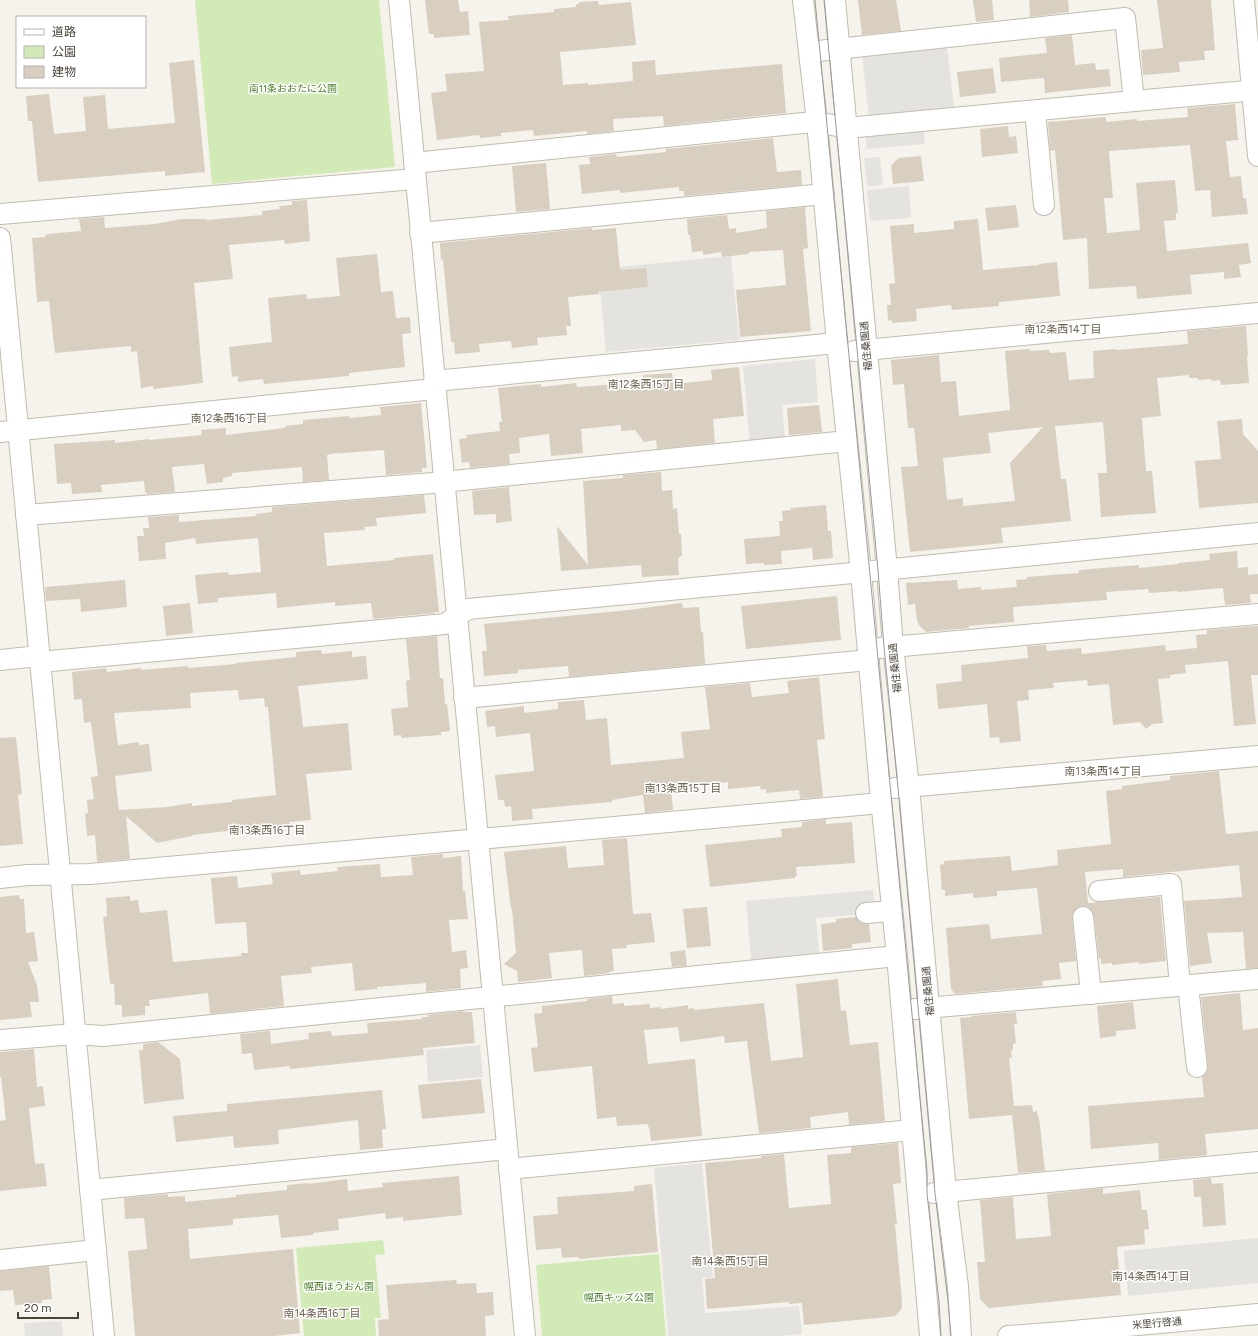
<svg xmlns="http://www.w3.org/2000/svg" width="1258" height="1336" font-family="Figtree,'Noto Sans JP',sans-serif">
	<rect width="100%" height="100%" fill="#f6f3ec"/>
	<g fill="#d2eab5">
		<path d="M195,0H379L395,167L212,184Z"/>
		<path d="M383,1240L385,1254L375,1255L381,1318H375L376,1336H304L296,1248Z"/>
		<path d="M659,1254L666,1336H542L536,1265Z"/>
	</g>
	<g fill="#e5e3e0">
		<path d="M947,45L954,109L869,118L862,54Z"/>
		<path d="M924,128L925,144L867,149L865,133Z"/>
		<path d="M880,157L883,185L867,187L864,158Z"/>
		<path d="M909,186L911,218L870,221L867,190Z"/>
		<path d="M731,256L739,340L606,352L598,269Z"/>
		<path d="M815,359L818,402L782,405L785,442L750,446L743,366Z"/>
		<path d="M873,890L875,913L816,918L819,953L751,960L746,901Z"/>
		<path d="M480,1045L483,1077L428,1082L426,1050Z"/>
		<path d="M702,1163L713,1277L702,1278L705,1313L799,1306L802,1334L780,1336H668L654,1168Z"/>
		<path d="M1258,1238V1283L1128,1296L1124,1251Z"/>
		<path d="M62,1321L63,1336H25L24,1323Z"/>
	</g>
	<g fill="#d8cfc1" fill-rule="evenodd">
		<path d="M425,0H458L460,12L468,11L470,35L434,38V34H429Z"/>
		<path d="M858,0H896L901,31L862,35Z"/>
		<path d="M973,0H992L994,20L976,22Z"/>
		<path d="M1029,0H1068L1069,12L1030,17Z"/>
		<path d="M1157,0H1211L1215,50L1204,51L1205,60L1179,62L1180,72L1143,75L1141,50L1163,48Z"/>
		<path d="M598,1L599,5L631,2L636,45L560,52L563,85L588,83V85L633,81L632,62L655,60L656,75L782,64L786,113L664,126L663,116L613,119L614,131L587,134V131L534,136L533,130L501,133V136L480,138L479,135L437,140L431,93L447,91L445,74L484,71L479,22L509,20L508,16L554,12V9L576,7V4H579V2Z"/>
		<path d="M1072,35L1075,65L1095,63L1096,70L1109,69L1111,86L1045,93L1044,78L1001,82L999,58L1047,53L1045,38Z"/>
		<path d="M194,60L205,172L165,176V171L38,182L32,121H28L26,96L49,94L54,134L86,131L83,97L105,95L108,129L175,123L169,63Z"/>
		<path d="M993,68L996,93L960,97L957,72Z"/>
		<path d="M1235,104L1238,140L1226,141L1230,177L1241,176L1243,198H1246L1248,214L1212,217L1210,190L1195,191L1190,145L1109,151L1113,198H1104L1107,233L1140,230L1136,183L1175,180L1178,213H1176V220L1164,221L1167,251L1248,243L1251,263L1239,265L1241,277L1224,279V272L1190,275L1192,294L1137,299L1136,286L1089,289L1087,238L1063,240L1055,150L1050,151L1048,122L1106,117V122L1137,119V121L1188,117L1187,108Z"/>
		<path d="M1008,126L1009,137L1016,136L1018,153L982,157L980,129Z"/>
		<path d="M773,138L777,172L801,170L802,185L684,196V191H679V187L620,193V190L582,194L579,165L590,164L589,157L616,154L617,157L666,152V149Z"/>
		<path d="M921,156L924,181L893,184L891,166L898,158Z"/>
		<path d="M546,163L550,209L516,212L512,166Z"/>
		<path d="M307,200L310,241L285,244L284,240L229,245L233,279L194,283L203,383L153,389V386L141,388L137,351L131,352V346L55,353L49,301L37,302L32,238L45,237L47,234L81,231L79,219L104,217L105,228L155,224L181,219H206L207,220L262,215V211L280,209L279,206L292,205V201Z"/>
		<path d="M1016,205L1019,227L988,231L985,208Z"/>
		<path d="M805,207L808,248L803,249L811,331L740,337L736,290L786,285L783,250L749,252V254L722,257L721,252L703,255V251L692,252L690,235H688L687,219L727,215L729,229L736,228V233L767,228L766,211Z"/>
		<path d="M978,219L983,270L1039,265V264L1057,262L1060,296L999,302V306L952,310L951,305L916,309L917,321L892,323V320L888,321L887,305H891L889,284L895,283L890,226L914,224V233L954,229V221Z"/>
		<path d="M592,228V230L616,228L620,270L646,268L648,287L599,292V294L568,297L571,326H566L567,335L537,338L538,345L512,348L511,341L479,344L480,352L455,354L454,342H451L443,259L441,260L440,243Z"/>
		<path d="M377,254L381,292L393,291L396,318L410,317L411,333L402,334L405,367L349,373V376L264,384L263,379L238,382V376L232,377L229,347L272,342L268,298L306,294L307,299L340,296L336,258Z"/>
		<path d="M1246,326L1248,355L1247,356L1249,383L1221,385L1220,380L1212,381L1211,379L1198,380V378H1189V375L1157,378L1161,416L1142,418L1146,471H1152L1156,513L1101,517L1098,473H1107L1103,422L1055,426L1061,479H1066L1071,521L1001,528L1003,543L910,552L901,467L918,466L914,428H908L904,384L893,385L891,360L939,355L941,382L956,381L959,416L1010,410L1005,351L1030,349V351L1049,350L1050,353L1066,352L1069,380L1094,378L1093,351L1116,349V350L1188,344L1187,331ZM1043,427L1010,463L1015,501L963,506V498L947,500L943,458L991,453L988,433Z"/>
		<path d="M739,367L744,416L713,419L715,443L657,449L656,440L644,442L635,430L621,431V425L581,429L583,453L551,456L549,434L519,438L520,453L509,454L510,464L470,468L469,462L462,463L459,439L467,438L466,435L500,431L499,422H502L498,388L541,384V387L576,383L577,387L618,384V381L643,379V375L672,373L674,384L712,380L711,370Z"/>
		<path d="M421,403L427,468H422V472L386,475L384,450L329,454V455H327L329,480L303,482L302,467L232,473V476L223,478V482L207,484L204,464L172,467L175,492L147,494L146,492H145L144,481L101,485L102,492L72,494L71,483L57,484L54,444L115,440V443L149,439V440L202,435L201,430L226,428V435L285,428V426L303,424V420L349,416V418L381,415L380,407Z"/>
		<path d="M819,405L822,432L789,435L787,408Z"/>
		<path d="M1242,419L1243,434L1258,451V503L1199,508L1195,461L1221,459L1217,421Z"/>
		<path d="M661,472L662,491L672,490L673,509L677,508L679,534H681L682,555L678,559L679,575L642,577L641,565L561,571L557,526L588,565L583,481L623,478V475Z"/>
		<path d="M509,487L512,521L496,523V514L474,515L472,491Z"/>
		<path d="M424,495L426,513L376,518L377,526L364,527L365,530L324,533L327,566L394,560V558L433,554L439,612H435V613L373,619L371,603L335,606V602L277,608L276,593L218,598V602L198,604L195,575L228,572L229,575L261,572L258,538L196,544L195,538L165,543L166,559L139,561L137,536H144L143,528H149L148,517L179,515V522L256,516V514L272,512V507Z"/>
		<path d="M826,505L828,531H831L833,558L813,560L812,548L781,551L782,564L764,565V563L746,564L744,539L780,536L779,521H783L782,511L791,510V508Z"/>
		<path d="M1237,551L1238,568L1248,567V575L1258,574V594H1250L1251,603L1225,605L1223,588L1178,592V591L1149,593L1148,589L1106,592L1107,600L1013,607L1014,622L969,626V628L926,632L919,625L917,620L915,604L908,605L906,583L957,580L958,589L981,587V590L1017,587L1016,580L1027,579L1026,577L1079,573V570L1139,565V568L1178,564V563L1210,560L1209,554Z"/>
		<path d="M125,580L127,607L81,612L80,599L46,601L45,587Z"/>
		<path d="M837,596L841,640L746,649L741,606Z"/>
		<path d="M190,603L193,633L166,636L163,606Z"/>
		<path d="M681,603L682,604L683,608L699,607L701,632H703L705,664L569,677L568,666L518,670V673L484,676L482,651H487L484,624L629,610Z"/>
		<path d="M1258,626V675H1251L1256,724L1234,726L1228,661L1185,665L1186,673L1170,675V678L1158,679L1163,723L1152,724L1146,729L1140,722L1113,725L1109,684L1088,686L1087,680L1053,683L1054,688L1028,690L1029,700L1017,701L1021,741L1000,743L999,737L990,738L987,704L938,709L936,684L962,681L961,665L1028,658L1027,646L1046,645L1047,651L1081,648L1082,654L1165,645L1166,651L1197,648L1196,635L1207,634V630Z"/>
		<path d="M437,636L440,678H443L445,704H447L450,731L441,732V735L401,738V735L394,736L391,709L408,707L406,681L410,680L406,639Z"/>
		<path d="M321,650L322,654L352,651V657L366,656L368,679L298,686L303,727L348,723L352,770L306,774L311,820L289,822L290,826L265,829V831L236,834V830L192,835V836L157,843L126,816L130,859L97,862L95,835L87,836L85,814L88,813L87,800L94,799L91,777L98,776L91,722L84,723L82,699L74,700L72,672L106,668L107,672L141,668V670L188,666V668L236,664V663L296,657V652ZM238,690L239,700L264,698L265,707H268L276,795L232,800V802L192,806V803L167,807L119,810L115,776L152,771L149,744L139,745V742L118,745L114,713L191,708L190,693Z"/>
		<path d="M819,677L825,739L817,740L823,797L800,799L799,790L766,793V789L761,790L760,786L728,789V782L671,788L673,810L645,813L643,795L612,800V802L532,809L533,819L512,821L511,806L505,807L504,800H498L495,775L534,771L530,733L496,737L495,726L487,727L485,711L524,706V713L558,709V702L584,700L586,720L607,718L611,765L684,758L681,732L710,729L705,687L750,683L752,697L789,693L787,681Z"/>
		<path d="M16,737L22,794L18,795L23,844L0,846V738Z"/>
		<path d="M1219,771L1226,834L1258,831V968L1246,969L1243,932L1207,933L1212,963L1190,966L1184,901L1242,897L1239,865L1123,877V869L1085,872L1088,903L1160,897L1166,961L1139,964V962L1112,965V963L1101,964V958L1099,959L1094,915L1092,911L1088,907L1081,906L1077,908L1073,912L1072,918L1076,961L1059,963L1061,979L1042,981L1043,986L955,994L951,989L946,928L989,924L991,939L1042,934L1037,888L997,891V896L973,898V893L945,896V890H942L940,865L944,864V861L1010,856L1012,871L1058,865L1057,850L1111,844L1106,791L1122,789V786L1170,780V776Z"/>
		<path d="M826,819V824L852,822L855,863L796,867L797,876H795V878L710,887L705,845L782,837L781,829L802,827V822Z"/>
		<path d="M627,838L633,914L651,913L655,942L626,945L627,948L612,949L614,971L609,972V973L584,976L582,950L549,953L552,978L518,982L517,971L504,964L516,953L512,909H511L504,852L566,846L568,868L604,865L602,840Z"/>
		<path d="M443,854V858L461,856L463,891H465L468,919L449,920L452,952L466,950L468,968L460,969L461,988L426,992V983L377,987V989L355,991L352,963L311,967L312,973L281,976L284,1006L210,1014L208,993L149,1000L150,1006H145V1015L122,1017V1005H115L114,984H110L103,917L107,916L106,898L130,896V901L138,900L140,913L167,910L173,962L241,956V953H248L246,922L215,924L211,878L237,876L238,888L273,884L271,873L300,870L301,875L338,871L337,867L380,864L381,877L413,875L411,857Z"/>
		<path d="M19,895L20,899H24L26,933L34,932L38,961L28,962L37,985L39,1002H30L32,1017L0,1020V897Z"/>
		<path d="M707,907L711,946L687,948L683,909Z"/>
		<path d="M856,917L861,923L869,924L871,942L852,944V948L823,951L821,924L836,922V919Z"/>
		<path d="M685,950L687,966L672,967L670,952Z"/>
		<path d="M838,979L841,1011L846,1010L850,1045L878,1042L885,1121L849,1125L848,1112L810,1117L811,1128L759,1133L747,1041L725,1043L724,1036L680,1042L678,1027L644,1030L648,1064L695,1059L702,1136L651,1141L649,1127H648V1124L617,1126L616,1117L597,1119L592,1066L534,1072L531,1048L538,1047L534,1014L542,1013V1006L587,1001V999L612,996L613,1004L624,1003V1006L650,1004V1008L661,1007V1009L688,1005V1009L694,1008V1010L764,1003L771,1061L803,1057L796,984Z"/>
		<path d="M1240,993L1243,1030L1258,1028V1129L1205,1134L1207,1155L1159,1160L1158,1143L1091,1149L1088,1106L1204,1097L1202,1077L1207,1072L1208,1066L1201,997Z"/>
		<path d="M1133,1002L1136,1029L1116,1031V1036L1100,1038L1097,1006Z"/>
		<path d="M463,1011V1012H472L475,1043L423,1048L424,1055L290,1069V1066L254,1070L252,1053L242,1054L240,1034L270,1031L271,1044L309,1039L308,1033L331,1031L332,1036L368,1033L367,1023L422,1019V1017H429L428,1015Z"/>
		<path d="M1016,1012L1017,1024H1014L1016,1043L1013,1044V1050L1011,1051L1012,1058H1009L1014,1106L1032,1105L1033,1112L1037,1111L1038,1117H1039L1045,1171L1018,1173L1012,1115L969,1119L960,1018L972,1017L971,1016Z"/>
		<path d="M158,1042L180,1059L184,1099L144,1104L139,1050H143V1044Z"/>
		<path d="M34,1049L37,1087L43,1086L45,1106L29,1108L35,1164L44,1163L47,1186L0,1191V1121L6,1120L1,1077H0V1052Z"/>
		<path d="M481,1079L485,1113L422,1119L418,1085Z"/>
		<path d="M382,1090L386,1129H382L383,1148L360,1150L358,1120L278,1130L279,1144L234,1148L233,1136L176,1142L173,1116L227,1111V1104Z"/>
		<path d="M898,1143L901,1183L893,1184L897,1224H895L902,1301V1308L899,1312L895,1316L889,1317L804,1325L802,1303L789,1304V1302L707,1309L705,1279L715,1278L705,1163L762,1158L761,1156L784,1154L789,1208L831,1204L827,1155L851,1153V1147Z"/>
		<path d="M459,1176L462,1215L403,1221V1217L386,1219L385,1213L338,1219L339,1230L313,1233V1235L281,1238L278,1215L233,1219V1225L188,1229L190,1259L293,1249L300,1333L275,1336H135L128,1251L147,1249L144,1218L125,1219L124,1198L168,1194V1197L185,1196V1202L236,1197V1195L287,1190V1185L308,1183V1184L347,1179L348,1191L383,1187L382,1183Z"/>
		<path d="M1211,1178L1212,1184L1223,1183L1226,1225L1203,1227L1201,1197H1194L1193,1180Z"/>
		<path d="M652,1184L658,1252L579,1259V1257L562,1258L561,1248L536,1250L533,1216L558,1214L557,1197L634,1191V1186Z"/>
		<path d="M1103,1188V1194L1140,1190L1142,1210H1147L1149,1229L1144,1230L1145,1244L1117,1247L1121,1295L989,1308L980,1299L977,1262H985L980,1200L1013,1197L1016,1239L1051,1236L1047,1194Z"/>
		<path d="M49,1266L52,1299L42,1300V1303L15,1305L13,1290L0,1291V1271Z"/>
		<path d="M456,1280L457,1284L476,1283L477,1293L493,1292L494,1315L485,1316L486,1336H379L378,1320L389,1319L386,1285Z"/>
	</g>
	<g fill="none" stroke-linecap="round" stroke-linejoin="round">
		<defs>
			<g id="minor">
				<path d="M399,0L525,1336"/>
				<path d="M803,0L817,122L837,343L861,572L880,790L897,956L930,1336"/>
				<path d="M835,0L887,570L893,646L909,787L946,1192L958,1286L961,1336"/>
				<path d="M1244,0L1258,156"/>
				<path d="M809,52L1125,18L1134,101"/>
				<path d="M1035,111L1044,205"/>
				<path d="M414,163L803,123L817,122L847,128L1134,101L1258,90"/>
				<path d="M0,214L415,179"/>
				<path d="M420,233L824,194"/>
				<path d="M0,238L104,1336"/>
				<path d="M854,351L1258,313"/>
				<path d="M434,381L837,343"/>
				<path d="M0,432L435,389"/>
				<path d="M26,515L433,483L847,441"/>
				<path d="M880,648L1258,614"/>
				<path d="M0,660L39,656"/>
				<path d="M40,662L445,624L468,609L842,574L1258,533"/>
				<path d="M464,698L869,660"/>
				<path d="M895,788L1258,756"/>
				<path d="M0,878L28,875L90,874L881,803"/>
				<path d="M1099,891L1171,884L1180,986"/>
				<path d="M866,913L892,911"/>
				<path d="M1083,917L1091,994"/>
				<path d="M1188,985L1197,1067"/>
				<path d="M915,1009L1258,979"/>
				<path d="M0,1040L75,1034L103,1036L897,956"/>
				<path d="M509,1169L912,1130"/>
				<path d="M90,1190L507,1149"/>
				<path d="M934,1193L1258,1162"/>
				<path d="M0,1260L96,1250"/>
				<path d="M1008,1336L1062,1332L1258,1314"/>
			</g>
		</defs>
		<use href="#minor" stroke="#c2bbae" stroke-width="22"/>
		<use href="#minor" stroke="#fff" stroke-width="20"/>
		<g stroke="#9a9a9a" stroke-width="1">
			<path d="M815,0L927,1171V1193L939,1302L941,1336"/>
			<path d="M824,0L878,570L884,647L898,788L935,1193L948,1301L951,1336"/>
		</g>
	</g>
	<g text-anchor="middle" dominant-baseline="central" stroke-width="3" stroke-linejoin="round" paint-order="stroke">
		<g font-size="10" fill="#4a7f2a" stroke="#fff">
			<text x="293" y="88">南11条おおたに公園</text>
			<text x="339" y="1286">幌西ほうおん園</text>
			<text x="619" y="1297">幌西キッズ公園</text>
		</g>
		<g font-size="10" fill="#4b4439" stroke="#fff">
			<text transform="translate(866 346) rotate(-95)">福住桑園通</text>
			<text transform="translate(895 668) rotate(-96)">福住桑園通</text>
			<text transform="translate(928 991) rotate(-95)">福住桑園通</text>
			<text transform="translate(1157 1323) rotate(-5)">米里行啓通</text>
		</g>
		<g font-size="11" fill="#6e6250" stroke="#fff">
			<text x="1063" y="329">南12条西14丁目</text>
			<text x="646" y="384">南12条西15丁目</text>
			<text x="229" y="418">南12条西16丁目</text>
			<text x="1103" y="771">南13条西14丁目</text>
			<text x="683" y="788">南13条西15丁目</text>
			<text x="267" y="830">南13条西16丁目</text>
			<text x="730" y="1261">南14条西15丁目</text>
			<text x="1151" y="1276">南14条西14丁目</text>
			<text x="322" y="1313">南14条西16丁目</text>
		</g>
	</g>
	<rect x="16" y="16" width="130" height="72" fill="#ffffff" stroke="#b7b4b0"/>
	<rect x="24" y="29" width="20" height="6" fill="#ffffff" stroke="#b7b4b0"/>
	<text x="52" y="36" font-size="12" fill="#4b4439">道路</text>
	<rect x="24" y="46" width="20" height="12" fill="#d2eab5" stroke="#b7b4b0"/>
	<text x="52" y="56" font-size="12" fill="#4b4439">公園</text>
	<rect x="24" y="66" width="20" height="12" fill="#d8cfc1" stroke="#b7b4b0"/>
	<text x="52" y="76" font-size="12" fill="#4b4439">建物</text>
	<path d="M18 1312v6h60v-6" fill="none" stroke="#4b4439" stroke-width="2"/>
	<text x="24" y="1312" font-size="12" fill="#4b4439" stroke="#ffffff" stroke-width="3" paint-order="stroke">20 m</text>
</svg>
